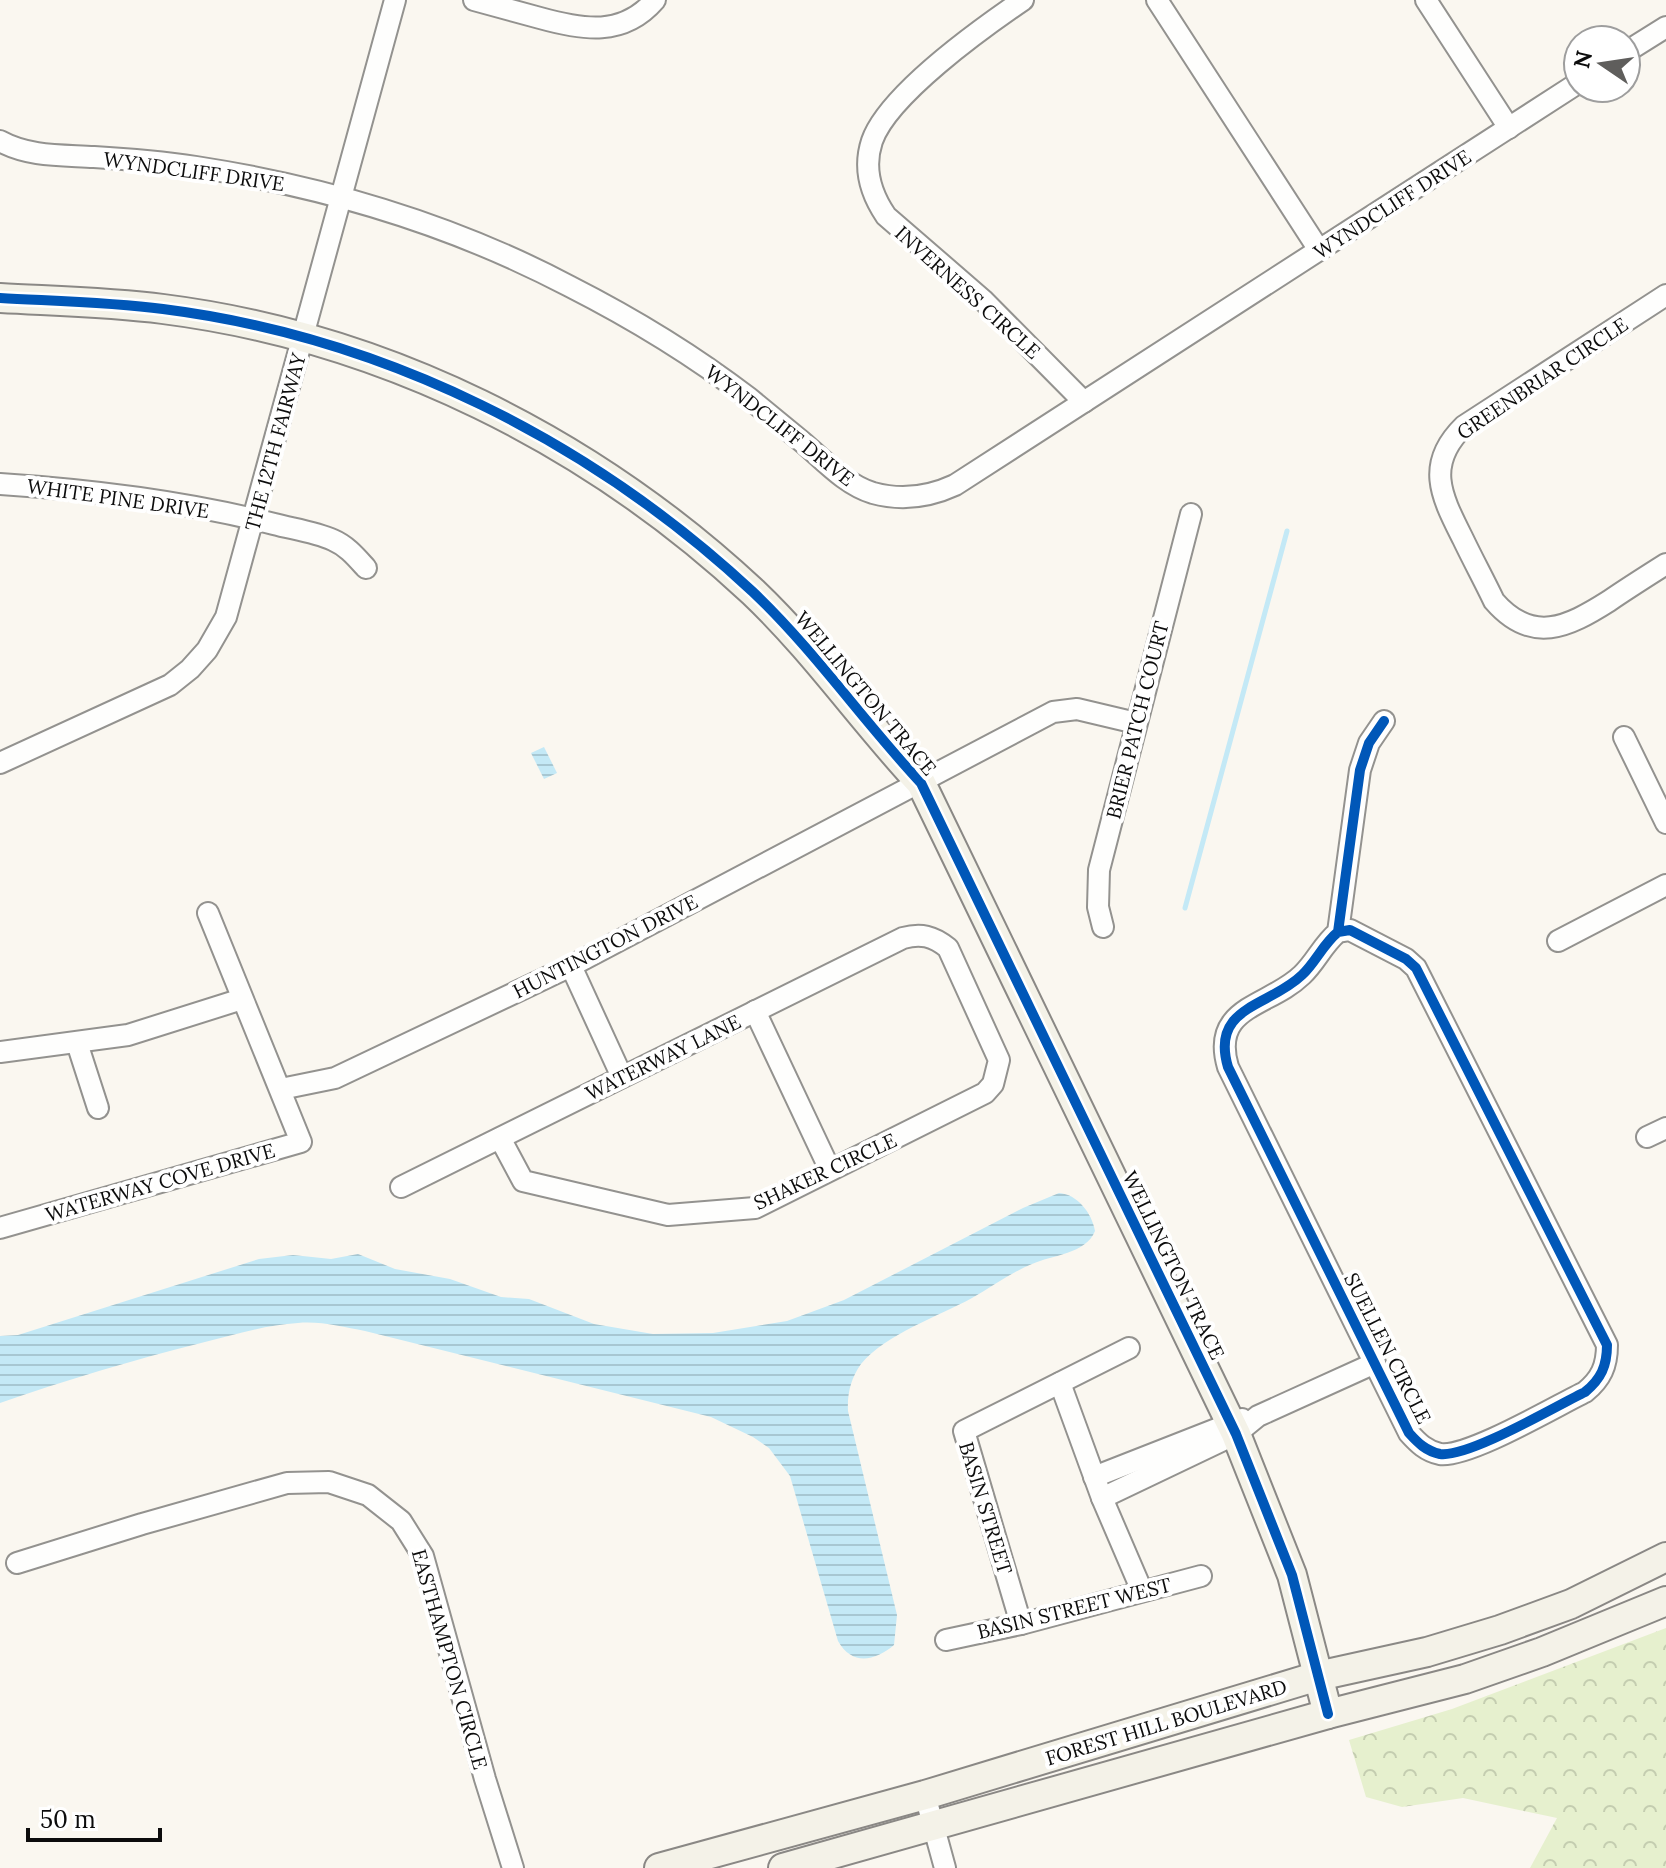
<svg xmlns="http://www.w3.org/2000/svg" width="1666" height="1868" font-family="Lora,serif">
	<defs>
		<pattern id="park-crowns" width="20" height="18" patternUnits="userSpaceOnUse" patternTransform="scale(2)"><rect width="20" height="18" fill="#e6f0ce"/><path d="M2 6a3 3 0 1 1 6 0M12 15a3 3 0 1 1 6 0" fill="none" stroke="#c4cdb0"/></pattern>
		<pattern id="water-rules" width="6" height="5" patternUnits="userSpaceOnUse" patternTransform="scale(2)"><rect width="6" height="5" fill="#c4e9f6"/><path d="M0 2.5h6" fill="none" stroke="#a7c7d2"/></pattern>
	</defs>
	<rect width="100%" height="100%" fill="#faf7f0"/>
	<path fill="url(#park-crowns)" d="M1666,1628V1868H1530L1557,1818L1463,1798L1402,1807L1366,1797L1349,1740L1452,1709Z"/>
	<g fill="url(#water-rules)">
		<path d="M544,747L557,773L544,779L531,753Z"/>
		<path d="M1059,1193C1077,1194 1092,1213 1095,1231C1086,1254 1052,1255 1032,1264C1012,1272 992,1287 972,1298C939,1316 886,1334 861,1364C851,1378 847,1394 848,1411L897,1615L894,1645C875,1661 852,1666 838,1641L790,1476L769,1448L753,1437L711,1417L365,1331C343,1327 321,1321 298,1323C265,1325 233,1335 201,1343C133,1360 66,1380 0,1403V1336L18,1335L259,1259L293,1255L331,1259L358,1254L395,1269L450,1279L501,1297L529,1299L594,1324L653,1334L713,1333L787,1321L844,1300L1023,1208Z"/>
	</g>
	<g fill="none" stroke-linecap="round" stroke-linejoin="round">
		<path stroke="#c4e9f6" stroke-width="5" d="M1185,908L1287,531"/>
		<defs>
			<g id="street">
				<path d="M474,0C496,6 518,12 540,18C583,30 623,37 655,0"/>
				<path d="M1023,0C982,28 888,95 872,141C863,168 871,194 886,216L983,300L1084,402"/>
				<path d="M1157,0L1319,250"/>
				<path d="M1426,0L1509,128"/>
				<path d="M1626,52L1666,27"/>
				<path d="M0,141C29,157 62,155 94,157C128,159 163,162 196,167C326,187 453,225 569,286C632,318 693,355 749,398C766,412 783,426 800,440C823,459 844,484 873,493C902,501 929,497 955,485L1578,83"/>
				<path d="M1666,295L1464,426C1424,465 1442,497 1463,539C1473,560 1484,580 1494,601C1532,645 1568,627 1609,601C1628,588 1647,576 1666,564"/>
				<path d="M0,484C92,490 184,501 274,524C293,529 315,532 333,540C347,546 356,557 366,568"/>
				<path d="M1624,737L1666,823"/>
				<path d="M0,763L170,685L190,669L207,650L226,617L395,0"/>
				<path d="M1103,927L1098,907L1099,870L1191,514"/>
				<path d="M1338,932L1350,930L1406,959L1416,968L1607,1345C1607,1366 1601,1379 1585,1392C1556,1406 1468,1458 1440,1454C1426,1451 1418,1443 1409,1433L1228,1067C1210,1006 1269,1007 1302,975C1316,962 1323,944 1338,932L1360,770L1369,743L1384,721"/>
				<path d="M1558,941L1666,885"/>
				<path d="M571,966L622,1077"/>
				<path d="M755,1011L830,1170"/>
				<path d="M77,1043L98,1108"/>
				<path d="M0,1052L128,1035L242,999"/>
				<path d="M281,1089L335,1078L571,966L1053,712L1077,709L1136,723"/>
				<path d="M1647,1137L1666,1128"/>
				<path d="M401,1187L903,938C921,933 933,936 948,948L999,1060L993,1084L985,1093L755,1208L668,1215L523,1181L500,1138"/>
				<path d="M0,1228L301,1142L208,913"/>
				<path d="M1060,1383L1102,1498L1142,1591"/>
				<path d="M1094,1477L1242,1419"/>
				<path d="M1102,1498L1236,1434L1258,1416L1375,1363"/>
				<path d="M17,1563L142,1524L287,1483L329,1482L368,1495L401,1521L423,1556L485,1779L513,1868"/>
				<path d="M1021,1624L964,1431L1129,1348"/>
				<path d="M946,1640L1021,1624L1201,1576"/>
				<path d="M925,1795L945,1868"/>
			</g>
			<g id="secondary">
				<path d="M0,298C54,301 109,302 163,309C384,337 591,441 753,592C815,651 863,721 921,783L1236,1434L1292,1575L1328,1714"/>
				<path d="M659,1868L925,1795L1318,1676L1427,1652L1500,1630L1571,1604L1666,1557"/>
				<path d="M783,1868L1328,1714L1465,1679L1542,1652L1666,1601"/>
			</g>
		</defs>
		<use href="#street" stroke="#93928f" stroke-width="24"/>
		<use href="#secondary" stroke="#8a8885" stroke-width="32"/>
		<use href="#street" stroke="#fefefd" stroke-width="20"/>
		<use href="#secondary" stroke="#f4f2e8" stroke-width="28"/>
		<defs>
			<g id="cycleway">
				<path d="M0,298C54,301 109,302 163,309C384,337 591,441 753,592C815,651 863,721 921,783L1236,1434L1292,1575L1328,1714"/>
				<path d="M1338,932L1350,930L1406,959L1416,968L1607,1345C1607,1366 1601,1379 1585,1392C1556,1406 1468,1458 1440,1454C1426,1451 1418,1443 1409,1433L1228,1067C1210,1006 1269,1007 1302,975C1316,962 1323,944 1338,932L1360,770L1369,743L1384,721"/>
			</g>
		</defs>
		<use href="#cycleway" stroke="#fff" stroke-width="15"/>
		<use href="#cycleway" stroke="#0057b8" stroke-width="10"/>
	</g>
	<g text-anchor="middle" dominant-baseline="central" stroke-width="8" stroke-linejoin="round" paint-order="stroke">
		<g font-size="20" fill="#0c0c0c" stroke="#fff">
			<text transform="translate(194 171) rotate(8)">WYNDCLIFF DRIVE</text>
			<text transform="translate(1392 204) rotate(-33)">WYNDCLIFF DRIVE</text>
			<text transform="translate(968 292) rotate(42)">INVERNESS CIRCLE</text>
			<text transform="translate(1542 378) rotate(-34)">GREENBRIAR CIRCLE</text>
			<text transform="translate(780 425) rotate(38)">WYNDCLIFF DRIVE</text>
			<text transform="translate(275 442) rotate(-75)">THE 12TH FAIRWAY</text>
			<text transform="translate(118 498) rotate(8)">WHITE PINE DRIVE</text>
			<text transform="translate(866 693) rotate(50)">WELLINGTON TRACE</text>
			<text transform="translate(1137 720) rotate(-76)">BRIER PATCH COURT</text>
			<text transform="translate(605 946) rotate(-27)">HUNTINGTON DRIVE</text>
			<text transform="translate(663 1057) rotate(-26)">WATERWAY LANE</text>
			<text transform="translate(825 1171) rotate(-25)">SHAKER CIRCLE</text>
			<text transform="translate(160 1182) rotate(-16)">WATERWAY COVE DRIVE</text>
			<text transform="translate(1174 1265) rotate(64)">WELLINGTON TRACE</text>
			<text transform="translate(1388 1348) rotate(63)">SUELLEN CIRCLE</text>
			<text transform="translate(986 1508) rotate(73)">BASIN STREET</text>
			<text transform="translate(1074 1608) rotate(-14)">BASIN STREET WEST</text>
			<text transform="translate(450 1659) rotate(74)">EASTHAMPTON CIRCLE</text>
			<text transform="translate(1166 1722) rotate(-17)">FOREST HILL BOULEVARD</text>
		</g>
	</g>
	<g transform="translate(1602 64) rotate(283)"><circle r="38" fill="#ffffff" stroke="#9e9e9e" stroke-width="2"/>
	<path d="M0-6L14 30L0 20L-14 30Z" fill="#5f5e5c"/>
	<text y="-12" font-size="22" font-weight="bold" text-anchor="middle" fill="#0c0c0c">N</text>
	</g>
	<path d="M28 1828v12h132v-12" fill="none" stroke="#0c0c0c" stroke-width="4"/>
	<text x="40" y="1828" font-size="24" fill="#0c0c0c" stroke="#ffffff" stroke-width="6" paint-order="stroke">50 m</text>
</svg>
